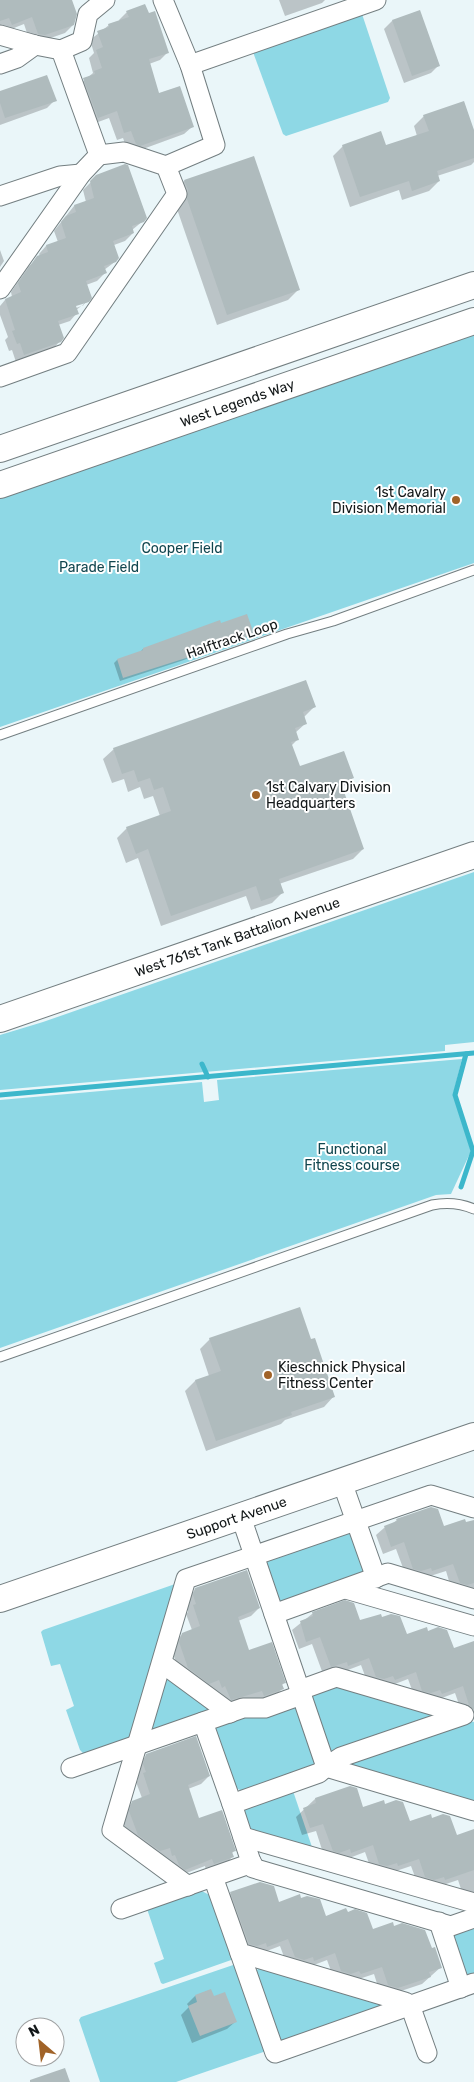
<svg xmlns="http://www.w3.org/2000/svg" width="474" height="2082" font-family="Rubik,sans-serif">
	<rect width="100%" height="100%" fill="#eaf6f9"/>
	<g fill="#8ed8e5">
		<path d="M362,14L390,98L388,102L286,136L283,134L253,52Z"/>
		<path d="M474,332V563L0,727V496Z"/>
		<path d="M474,872V1042L445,1045V1051L0,1090V1035L43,1022Z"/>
		<path d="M462,1059L453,1095L471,1151L451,1194L436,1195L0,1348V1100L202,1082L204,1102L219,1100L217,1080Z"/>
		<path d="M351,1529L367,1571L281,1603L276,1600L263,1560Z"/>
		<path d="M178,1583L135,1736L85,1755L80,1750L66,1710L74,1706L60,1664L51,1666L41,1632L43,1630Z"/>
		<path d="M164,1671L221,1710L148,1736Z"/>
		<path d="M337,1682L435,1711L431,1722L329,1753L310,1693Z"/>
		<path d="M296,1704L319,1765L249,1794L231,1786L212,1724Z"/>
		<path d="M463,1719L474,1722V1806L341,1766Z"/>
		<path d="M293,1791L313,1850L246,1831L242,1818L248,1803Z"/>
		<path d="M198,1889L217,1899L234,1959L163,1984L161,1983L154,1963L164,1959L146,1906Z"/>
		<path d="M474,1922V1979L462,1976L450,1943L460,1926Z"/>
		<path d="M263,1963L402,2004L280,2046L252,1976Z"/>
		<path d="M236,1964L269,2050L176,2082H100L79,2020L81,2017Z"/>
	</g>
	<g fill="#0003" fill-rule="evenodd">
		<path d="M0,0H70L73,25L65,33L36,43L30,42L24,24L4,32L0,25Z"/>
		<path d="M279,0H325L322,3L285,16Z"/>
		<path d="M419,11L439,65L431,73L404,83L384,29L392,21Z"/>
		<path d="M127,12L168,52L160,60L149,64L159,95L192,127L184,134L132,153L128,152L123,138L117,140L109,118L90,125L76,87L93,73L89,58L94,53L90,40L109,25L120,22L119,20Z"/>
		<path d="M0,94L55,100L47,108L0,125Z"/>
		<path d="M424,116L474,134V162L471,165L437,176L439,181L429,191L402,200L399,190L350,207L333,156L343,146L386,147L417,136L414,126Z"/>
		<path d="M253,158L298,290L288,300L217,325L177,209L174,191L184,181Z"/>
		<path d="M97,176L143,221L132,230L133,233L125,241L114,245L116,261L104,270L105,273L97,281L86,285L88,301L76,310L77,313L70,321L58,325L60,341L52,350L16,362L12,350L9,351L5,340L8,337L0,315V306L5,300L12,297L11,292L29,266L40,256L39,254L46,246L58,242L54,231L74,206L86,202L83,190ZM84,302V305L71,310L70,307Z"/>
		<path d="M0,250L4,261L0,267Z"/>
		<path d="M221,625L253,633L250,636L181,661L120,681L114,663L117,660L140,652L143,649Z"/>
		<path d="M314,707L304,717L306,723L295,733L298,739L291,746L299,768L352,778L342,788L363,849L353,859L279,884L282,893L272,903L251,910L246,896L161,926L138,858L126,863L117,838L127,828L160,816L153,796L144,799L140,787L128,792L124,779L112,783L103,759L114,749Z"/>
		<path d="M210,1339L310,1341L334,1396L324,1407L285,1420L281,1424L206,1451L185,1391L195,1381L209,1376L200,1349Z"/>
		<path d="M397,1520L444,1528L474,1521V1591H452L446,1571L424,1578L406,1576L396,1549L383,1554L376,1535L384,1528L392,1524Z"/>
		<path d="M196,1589L259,1608L251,1616L238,1621L248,1652L284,1683L281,1686L282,1689L274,1697L256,1703L255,1698L224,1707L214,1694L212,1687L201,1691L181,1676L172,1651L174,1642L183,1634L192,1630L186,1614L188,1612L186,1604L188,1597Z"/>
		<path d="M345,1602L359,1622L381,1618L406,1636L428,1633L453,1650L474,1645V1713L465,1716L462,1713L455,1693L434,1701L415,1698L408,1679L387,1687L368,1684L361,1665L340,1673L323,1674L312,1644L299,1649L292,1630L312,1614Z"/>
		<path d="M147,1755L209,1776L201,1784L188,1789L198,1820L234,1851L231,1854L232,1857L225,1865L206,1871L205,1866L176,1877L130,1843L122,1819L125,1810L133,1802L142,1798L136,1782L138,1780L136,1773L139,1763Z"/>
		<path d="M315,1799L362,1809L384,1805L409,1822L431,1819L456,1837L474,1831V1901L464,1898L458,1880L437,1887L418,1885L411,1866L390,1873L372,1872L365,1852L344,1860L325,1859L316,1831L302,1835L296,1817Z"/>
		<path d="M231,1893L279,1904L300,1900L326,1917L347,1913L372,1931L393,1927L431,1950L441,1967L422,1984L389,1995L380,1993L374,1974L353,1981L334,1979L327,1960L306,1968L287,1965L280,1946L259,1954H248L223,1901Z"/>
		<path d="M210,1990L213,1998L235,2022L227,2029L192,2043L181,2015L189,2007L187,2004L195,1996Z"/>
	</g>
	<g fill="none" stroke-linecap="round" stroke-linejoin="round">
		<g stroke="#3cb7cb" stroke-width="5">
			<path d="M202,1064L208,1077"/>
			<path d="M0,1095L474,1053"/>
			<path d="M461,1187L473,1151L455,1095L466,1054"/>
		</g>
	</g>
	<g fill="#afbbbd">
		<path d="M0,0H72L77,14L74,25L45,35L38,34L32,17L12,25L9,18L0,21Z"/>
		<path d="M145,4L149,13L155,11L169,53L149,59L159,93L180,86L194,127L140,146L136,144L131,131L124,133L117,111L98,118L83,78L95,74L94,71L102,68L96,50L103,47L97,31L109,27L108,24L129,17L126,11Z"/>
		<path d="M420,10L440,66L412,76L392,20Z"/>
		<path d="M47,75L57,101L5,118L0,103V91Z"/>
		<path d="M464,101L474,130V158L437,171L440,181L412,191L409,181L360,197L342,145L381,131L386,145L429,131L423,115Z"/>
		<path d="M254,156L300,290L227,315L187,199L188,190L184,180Z"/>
		<path d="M125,164L128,165L147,218L144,222L132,226L134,233L113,241L119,258L116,262L104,266L107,273L86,281L92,298L89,302L76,306L79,314L58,321L64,338L61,342L24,355L20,343L17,344L12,331L15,330L5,299L21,292L18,283L37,256L48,252L46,245L66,238L61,222L66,216L76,212L74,205L94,198L90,181L96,175Z"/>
		<path d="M247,614L254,634L186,658L123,678L117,659L143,650V648L220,620L221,623Z"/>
		<path d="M306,680L316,707L303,712L307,724L295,728L299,740L291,742L300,766L344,751L354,778L341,783L364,849L279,879L284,893L261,901L256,886L171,916L148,849L136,854L126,827L171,811L163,787L154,790L150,778L138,782L134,770L122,774L113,748Z"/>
		<path d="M300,1307L311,1339L315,1338L335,1397L291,1412L292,1415L216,1441L195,1380L221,1371L209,1338Z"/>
		<path d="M431,1507L438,1509L444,1526L465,1519L466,1522L474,1520V1583L467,1585L460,1583L453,1564L432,1571L431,1568L421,1571L413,1569L404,1542L391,1547L384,1526L397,1521L396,1519Z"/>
		<path d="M247,1570L260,1608L238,1617L249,1650L272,1642L286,1683L282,1684L284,1689L264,1696L262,1691L231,1700L225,1686L222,1688L219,1680L209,1684L188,1668L179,1642L182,1633L200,1626L193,1605L196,1604L193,1595L195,1588Z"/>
		<path d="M345,1600L354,1603L360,1620L381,1614L382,1617L391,1614L400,1616L407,1634L427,1627L428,1631L438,1627L447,1630L454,1648L474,1641V1710L469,1705L463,1686L442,1694L440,1690L431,1693L422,1691L416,1672L395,1680L393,1676L384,1679L376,1677L369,1658L348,1666L347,1662L331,1667L320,1637L306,1642L300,1621L313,1616L312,1612Z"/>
		<path d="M196,1736L210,1776L188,1785L199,1818L222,1810L236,1851L232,1852L234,1857L214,1864L212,1859L185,1870L179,1865L175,1855L172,1856L170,1848L160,1851L138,1835L129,1811L132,1801L150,1794L143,1773L146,1772L143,1764L146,1754Z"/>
		<path d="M350,1786L357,1788L363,1807L384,1800L385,1804L396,1800L403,1802L410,1821L431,1814L432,1818L443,1814L450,1816L457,1835L474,1829V1870L445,1880L444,1877L434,1880L425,1877L419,1859L398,1866L397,1863L387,1866L379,1864L373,1845L351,1853L350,1849L339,1853L333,1851L323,1824L310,1828L303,1808L316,1803L315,1798Z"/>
		<path d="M260,1882L274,1886L279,1902L300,1894L301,1898L307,1896L320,1899L326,1916L346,1908L348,1912L355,1909L367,1913L373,1929L393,1922L394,1926L402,1923L425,1930L432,1948L435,1947L442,1968L429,1972L431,1977L398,1988L388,1985L382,1967L361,1974L359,1971L351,1974L341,1971L335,1953L314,1961L313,1957L304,1960L295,1957L288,1939L267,1947L266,1943L257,1946L249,1944L230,1892Z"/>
		<path d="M211,1989L214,1996L225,1992L237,2022L200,2036L188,2006L197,2002L195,1995Z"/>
		<path d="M65,2068L70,2082H30V2080Z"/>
	</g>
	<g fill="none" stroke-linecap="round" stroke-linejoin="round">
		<defs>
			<g id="lane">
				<path d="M0,735L287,634L333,621L474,570"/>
				<path d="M0,1357L432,1205C447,1202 460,1203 474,1209"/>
			</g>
			<g id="street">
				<path d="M163,0L190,65"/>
				<path d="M0,35L35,45L61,50L99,155L81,174L0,289"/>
				<path d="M61,50L82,41L88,14L105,0"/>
				<path d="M0,64L17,58L35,45"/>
				<path d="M166,166L215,145L190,65L376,0"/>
				<path d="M0,196L60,176L81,174"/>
				<path d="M0,377L67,353L177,194L166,166L124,152L99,155"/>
				<path d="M342,1482L376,1578"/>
				<path d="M241,1517L326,1767L319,1773L232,1804L253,1868L451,1926L474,1918"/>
				<path d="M346,1589L474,1626"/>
				<path d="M274,1614L388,1573L474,1599"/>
				<path d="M162,1663L230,1713"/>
				<path d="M300,1690L336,1677L462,1714"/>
				<path d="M203,1722L232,1804"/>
				<path d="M326,1767L341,1757L464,1715"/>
				<path d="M326,1767L474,1811"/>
				<path d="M71,1768L243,1708H265L301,1695"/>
				<path d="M243,1837L474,1903"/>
				<path d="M213,1877L240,1953L405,2002L410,2005L427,2053"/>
				<path d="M188,1886L112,1830L186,1579L431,1495L474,1508"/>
				<path d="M121,1909L252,1863"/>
				<path d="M439,1922L461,1988"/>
				<path d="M240,1953L275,2053L474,1983"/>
			</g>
			<g id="secondary">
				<path d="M0,449L474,285"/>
				<path id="s1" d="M0,485L474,321"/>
				<path id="s2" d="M0,1019L474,855"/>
				<path id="s3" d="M0,1599L474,1436"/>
			</g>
		</defs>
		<use href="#lane" stroke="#737e80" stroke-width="11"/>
		<use href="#street" stroke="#737e80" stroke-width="21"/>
		<use href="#secondary" stroke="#737e80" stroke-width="28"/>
		<use href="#lane" stroke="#fff" stroke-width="9"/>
		<use href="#street" stroke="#fff" stroke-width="19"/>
		<use href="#secondary" stroke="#fff" stroke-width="26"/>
	</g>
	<g fill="#a16328" stroke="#fff" stroke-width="2">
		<circle cx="456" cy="500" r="5"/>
		<circle cx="256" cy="795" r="5"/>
		<circle cx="268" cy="1375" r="5"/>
	</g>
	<g text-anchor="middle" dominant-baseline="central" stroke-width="4" stroke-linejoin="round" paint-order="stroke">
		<g font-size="14" fill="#121718" stroke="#fff">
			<text stroke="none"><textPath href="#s1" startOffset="251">West Legends Way</textPath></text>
			<text transform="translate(232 639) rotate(-19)">Halftrack Loop</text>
			<text stroke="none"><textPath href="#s2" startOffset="251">West 761st Tank Battalion Avenue</textPath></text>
			<text stroke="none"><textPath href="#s3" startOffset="250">Support Avenue</textPath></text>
		</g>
		<g font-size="14" fill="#121718" stroke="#fff" text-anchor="start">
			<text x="446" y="492" text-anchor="end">1st Cavalry<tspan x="446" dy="16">Division Memorial</tspan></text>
			<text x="266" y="787">1st Calvary Division<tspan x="266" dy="16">Headquarters</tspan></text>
			<text x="278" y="1367">Kieschnick Physical<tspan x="278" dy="16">Fitness Center</tspan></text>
		</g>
		<g font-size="14" fill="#11464f" stroke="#fff">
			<text x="182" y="548">Cooper Field</text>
			<text x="99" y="567">Parade Field</text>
			<text x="352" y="1149">Functional<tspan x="352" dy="16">Fitness course</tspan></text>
		</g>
	</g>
	<g transform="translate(40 2042) rotate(332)"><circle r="24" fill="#ffffff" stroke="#a0a2a3"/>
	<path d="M0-4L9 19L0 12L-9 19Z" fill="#a16328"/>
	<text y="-8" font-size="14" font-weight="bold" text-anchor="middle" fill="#121718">N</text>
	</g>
</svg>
